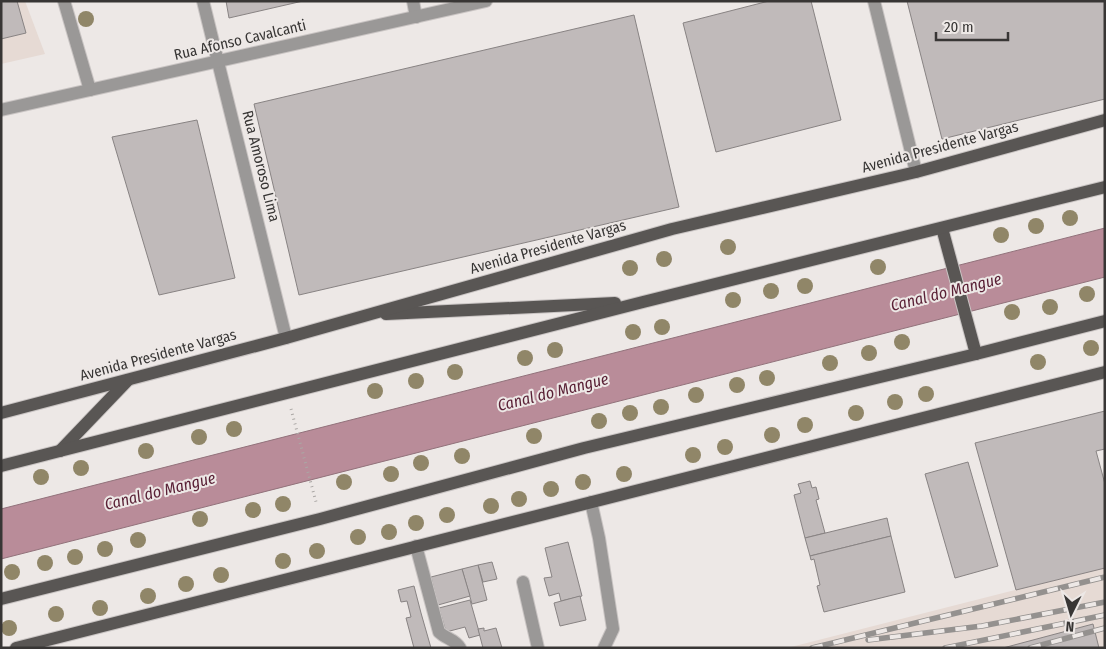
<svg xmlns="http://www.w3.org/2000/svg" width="1106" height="649" font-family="'Fira Sans Condensed',sans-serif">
	<rect width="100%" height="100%" fill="#ede8e6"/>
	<g fill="#e6dad4">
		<path d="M1,1H25L45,54L1,64Z"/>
		<path d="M1105,567V648H787Z"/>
	</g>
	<path fill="#b98c99" stroke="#92727b" d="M1105,228V277L1,559V509Z"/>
	<g fill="#c0baba" stroke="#888383">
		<path d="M1,1H17L26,33L1,39Z"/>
		<path d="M226,1H303L229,18Z"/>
		<path d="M769,1H811L841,120L716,152L683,23Z"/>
		<path d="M907,1H1105V99L942,139Z"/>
		<path d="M634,15L679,207L299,295L254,104Z"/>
		<path d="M197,120L235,278L159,295L112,137Z"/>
		<path d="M1105,411V449L1096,451L1105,484V568L1016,590L975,443Z"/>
		<path d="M968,462L998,566L955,578L925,474Z"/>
		<path d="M810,481L812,488L816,487L819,499L816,500L825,533L805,538L794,495L801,493L798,484Z"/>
		<path d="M887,518L891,536L810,556L805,538Z"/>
		<path d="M891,536L905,592L824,612L817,586L820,585L814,559L811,560L810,556Z"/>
		<path d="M568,542L582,596L561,601L559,593L549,596L544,578L552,577L545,548Z"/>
		<path d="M492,562L497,579L483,582L478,565Z"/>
		<path d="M478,565L487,600L472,604L462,569Z"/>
		<path d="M462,569L470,596L438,605L431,577Z"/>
		<path d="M414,586L421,613L431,648H414L406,618L411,617L407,601L401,602L398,590Z"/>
		<path d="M580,596L586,620L560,626L554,603Z"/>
		<path d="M470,600L480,635L469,638L465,627L446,632L439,608Z"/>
		<path d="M1093,624L1099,648H1003Z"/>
		<path d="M484,628V631L496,628L502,648H483L478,629Z"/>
	</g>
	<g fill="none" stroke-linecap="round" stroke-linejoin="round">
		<defs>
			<g id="minor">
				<path d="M64,1L90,90"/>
				<path d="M203,1L286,338"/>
				<path d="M413,1L416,17"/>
				<path d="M874,1L916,172"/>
				<path d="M1,110L486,1"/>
				<path d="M591,502L599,538L613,629L604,648"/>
				<path d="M416,546L439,632C446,639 455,639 460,648"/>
				<path d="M523,582L538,648"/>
			</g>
			<g id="major">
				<path d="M942,228L976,354"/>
				<path d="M386,314L615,303"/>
				<path d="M1,413L286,338L672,229L916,172L1105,120"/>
				<path d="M60,451L128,380"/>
				<path d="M1,466L643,302L1105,187"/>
				<path d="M1,599L320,519L584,448L976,354L1105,321"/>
				<path d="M16,648L1105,372"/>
			</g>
		</defs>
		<use href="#minor" stroke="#c9c4c3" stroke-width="14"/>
		<use href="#major" stroke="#c9c4c3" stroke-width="14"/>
		<path stroke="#aba7a5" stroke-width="3" stroke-dasharray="1 4" stroke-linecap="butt" d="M291,409L316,502"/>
		<use href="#minor" stroke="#9a9897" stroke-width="12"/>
		<use href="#major" stroke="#595654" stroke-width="12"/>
		<defs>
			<g id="rail">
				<path d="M868,640L982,626L1105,602"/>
				<path d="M812,648L1105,577"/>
				<path d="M945,648L1105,615"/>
				<path d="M1030,648L1105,628"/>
			</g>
		</defs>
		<use href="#rail" stroke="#94918f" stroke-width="5.5"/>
		<use href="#rail" stroke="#ede8e6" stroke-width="4" stroke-dasharray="11" stroke-linecap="butt"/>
	</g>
	<g fill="#908668">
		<circle cx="86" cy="19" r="8"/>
		<circle cx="1070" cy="218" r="8"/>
		<circle cx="1036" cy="226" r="8"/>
		<circle cx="1001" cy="235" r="8"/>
		<circle cx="728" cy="247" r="8"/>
		<circle cx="664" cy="259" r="8"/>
		<circle cx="878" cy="267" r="8"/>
		<circle cx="630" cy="268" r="8"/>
		<circle cx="805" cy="286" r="8"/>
		<circle cx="771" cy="291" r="8"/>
		<circle cx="1087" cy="294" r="8"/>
		<circle cx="733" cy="300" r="8"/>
		<circle cx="1050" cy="307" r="8"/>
		<circle cx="1012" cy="312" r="8"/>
		<circle cx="662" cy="327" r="8"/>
		<circle cx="633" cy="332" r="8"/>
		<circle cx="902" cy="342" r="8"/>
		<circle cx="1091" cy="348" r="8"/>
		<circle cx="555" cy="350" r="8"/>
		<circle cx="869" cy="353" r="8"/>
		<circle cx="525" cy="358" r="8"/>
		<circle cx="1038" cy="362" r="8"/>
		<circle cx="830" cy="363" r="8"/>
		<circle cx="455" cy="372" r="8"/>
		<circle cx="767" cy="378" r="8"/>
		<circle cx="416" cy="381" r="8"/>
		<circle cx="737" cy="385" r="8"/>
		<circle cx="375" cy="391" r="8"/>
		<circle cx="926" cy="394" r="8"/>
		<circle cx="696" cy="395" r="8"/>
		<circle cx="895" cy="402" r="8"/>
		<circle cx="661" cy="407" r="8"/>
		<circle cx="630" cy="413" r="8"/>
		<circle cx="856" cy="413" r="8"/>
		<circle cx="599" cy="421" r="8"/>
		<circle cx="805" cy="425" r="8"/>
		<circle cx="234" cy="429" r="8"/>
		<circle cx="772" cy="435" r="8"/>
		<circle cx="534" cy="436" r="8"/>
		<circle cx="199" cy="437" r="8"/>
		<circle cx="725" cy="447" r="8"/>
		<circle cx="146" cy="451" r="8"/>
		<circle cx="693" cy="455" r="8"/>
		<circle cx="462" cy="456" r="8"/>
		<circle cx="421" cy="463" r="8"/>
		<circle cx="81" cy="468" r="8"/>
		<circle cx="391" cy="474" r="8"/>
		<circle cx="624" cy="474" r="8"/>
		<circle cx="41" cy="477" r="8"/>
		<circle cx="344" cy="482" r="8"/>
		<circle cx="583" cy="482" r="8"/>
		<circle cx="551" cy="489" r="8"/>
		<circle cx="519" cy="499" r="8"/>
		<circle cx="283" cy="504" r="8"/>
		<circle cx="491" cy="506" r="8"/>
		<circle cx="253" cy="510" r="8"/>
		<circle cx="447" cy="515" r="8"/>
		<circle cx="200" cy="519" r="8"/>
		<circle cx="416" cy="523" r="8"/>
		<circle cx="389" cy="532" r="8"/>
		<circle cx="358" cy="537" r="8"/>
		<circle cx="138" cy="540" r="8"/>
		<circle cx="105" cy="549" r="8"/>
		<circle cx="317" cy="551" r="8"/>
		<circle cx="75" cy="557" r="8"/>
		<circle cx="283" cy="561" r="8"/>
		<circle cx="45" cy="563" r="8"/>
		<circle cx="12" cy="572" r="8"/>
		<circle cx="221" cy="575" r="8"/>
		<circle cx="186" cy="584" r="8"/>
		<circle cx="148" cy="596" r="8"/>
		<circle cx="100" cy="608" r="8"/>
		<circle cx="56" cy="614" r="8"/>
		<circle cx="9" cy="628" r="8"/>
	</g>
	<g text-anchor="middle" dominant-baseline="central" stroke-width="4" stroke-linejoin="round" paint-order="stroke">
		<g font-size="15" fill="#383635" stroke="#ede8e6">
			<text transform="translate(240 40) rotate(-13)">Rua Afonso Cavalcanti</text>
			<text transform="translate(940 147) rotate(-15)">Avenida Presidente Vargas</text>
			<text transform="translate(261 166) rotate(76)">Rua Amoroso Lima</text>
			<text transform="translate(548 247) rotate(-16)">Avenida Presidente Vargas</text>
			<text transform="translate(158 355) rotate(-15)">Avenida Presidente Vargas</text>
		</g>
		<g font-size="16" font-style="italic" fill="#5a2136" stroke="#ede8e6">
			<text transform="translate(946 292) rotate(-14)">Canal do Mangue</text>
			<text transform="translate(553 392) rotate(-14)">Canal do Mangue</text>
			<text transform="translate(160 491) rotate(-14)">Canal do Mangue</text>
		</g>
	</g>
	<rect width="1106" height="649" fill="none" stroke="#383635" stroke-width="5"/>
	<g transform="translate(1071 614) rotate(185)" stroke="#ede8e6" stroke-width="4" paint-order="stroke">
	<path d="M0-4L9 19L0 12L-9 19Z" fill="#383635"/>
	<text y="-8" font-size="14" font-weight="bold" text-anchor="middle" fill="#383635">N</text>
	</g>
	<path d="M936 32v8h72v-8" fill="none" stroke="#383635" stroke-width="2.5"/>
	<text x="944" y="32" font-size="15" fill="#383635" stroke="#ede8e6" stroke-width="4" paint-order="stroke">20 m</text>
</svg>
